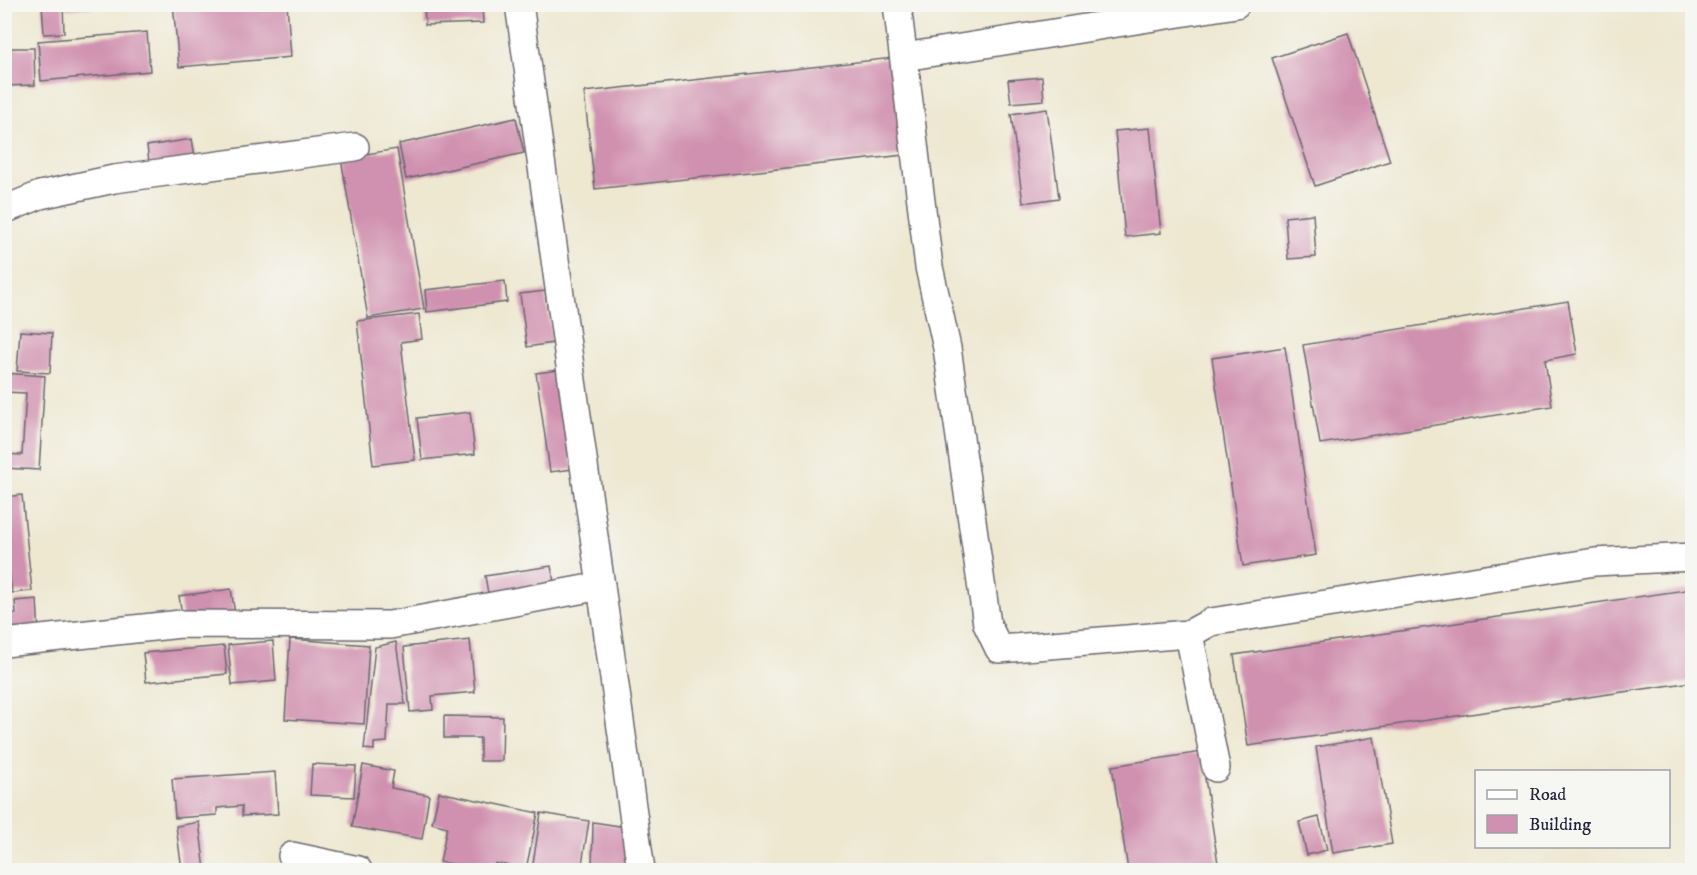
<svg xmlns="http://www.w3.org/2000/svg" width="1697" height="875" font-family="'IM FELL DW Pica',serif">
	<rect width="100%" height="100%" fill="#f6f6f2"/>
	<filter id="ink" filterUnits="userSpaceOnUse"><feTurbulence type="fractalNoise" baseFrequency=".0167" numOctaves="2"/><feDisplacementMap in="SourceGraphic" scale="12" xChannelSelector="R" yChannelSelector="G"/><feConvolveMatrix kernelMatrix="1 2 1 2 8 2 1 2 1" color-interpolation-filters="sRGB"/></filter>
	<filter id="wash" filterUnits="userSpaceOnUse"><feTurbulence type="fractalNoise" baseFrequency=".008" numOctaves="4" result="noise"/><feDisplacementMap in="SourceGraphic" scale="24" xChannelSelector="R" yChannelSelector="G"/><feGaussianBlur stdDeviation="1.35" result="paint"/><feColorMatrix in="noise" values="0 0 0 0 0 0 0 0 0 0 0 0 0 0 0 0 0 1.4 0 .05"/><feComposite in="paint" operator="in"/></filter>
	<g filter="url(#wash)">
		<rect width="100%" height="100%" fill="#eee8d1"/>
		<g id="blocks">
			<g fill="#d090af">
				<path d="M42,4H63L64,33L44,34Z"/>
				<path d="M173,4H287L291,57L179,67Z"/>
				<path d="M424,4H482L483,23L425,25Z"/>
				<path d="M66,5H114V6L66,9Z"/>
				<path d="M147,32L150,71L41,81L38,41Z"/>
				<path d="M1348,33L1390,161L1315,186L1272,58Z"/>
				<path d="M4,48H34L35,85L4,86Z"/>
				<path d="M893,58L904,155L595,189L584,92Z"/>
				<path d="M1042,77L1044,100L1011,103L1008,80Z"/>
				<path d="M1047,109L1059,198L1023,203L1011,114Z"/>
				<path d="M516,118L524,153L406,179L399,144Z"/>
				<path d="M1150,128L1161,233L1125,237L1115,131Z"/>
				<path d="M192,139L196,162L150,169L147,146Z"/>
				<path d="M397,149L424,309L368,318L341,158Z"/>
				<path d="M1313,214L1316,257L1288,259L1285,217Z"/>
				<path d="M505,281L507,302L427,312L425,290Z"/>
				<path d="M545,291L553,343L527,347L520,294Z"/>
				<path d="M1568,301L1577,354L1545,360L1552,406L1320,444L1303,345Z"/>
				<path d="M419,314L422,339L401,342L415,460L373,465L357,321Z"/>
				<path d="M20,331L52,333L50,373L17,371Z"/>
				<path d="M1285,347L1316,555L1243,566L1212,358Z"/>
				<path d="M559,370L573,469L550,472L536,373Z"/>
				<path d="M4,373L45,376L39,470L4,468V454L22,455L26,393L4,392Z"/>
				<path d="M470,412L475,454L422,460L417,418Z"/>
				<path d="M22,495L32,591L12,593L4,526V497Z"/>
				<path d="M551,566L555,588L489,599L485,576Z"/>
				<path d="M231,589L235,614L183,621L179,596Z"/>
				<path d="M1692,589V682L1248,746L1234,655Z"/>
				<path d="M37,599L39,634L5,636V615L16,614L15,601Z"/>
				<path d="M290,639L369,645L364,724L285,719Z"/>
				<path d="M470,640L475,692L432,696L433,710L410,712L404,647Z"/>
				<path d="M273,641L276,681L232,685L228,645Z"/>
				<path d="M396,642L405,704H389L387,742L374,743V750L364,749L375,647Z"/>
				<path d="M224,646L227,674L146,682L143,653Z"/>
				<path d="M444,716L503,717L502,761H480V738H444Z"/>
				<path d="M1374,737L1392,844L1333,853L1316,747Z"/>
				<path d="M1201,752L1219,870H1128L1112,766Z"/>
				<path d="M312,764L356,766L354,797L310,795Z"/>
				<path d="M363,765L394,771L391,788L429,795L422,839L352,827Z"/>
				<path d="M275,772L278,814L242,816V806L217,808V815L175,818L172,779Z"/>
				<path d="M439,792L538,813L526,869L495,863L493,870H482L440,862L447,827L432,823Z"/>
				<path d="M541,813L589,821L581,870H532Z"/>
				<path d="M1319,817L1327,850L1307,855L1299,822Z"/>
				<path d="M199,822L205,870H182L176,826Z"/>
				<path d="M593,822L626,827L630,870H592Z"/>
			</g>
		</g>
	</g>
	<g filter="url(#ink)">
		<use href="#blocks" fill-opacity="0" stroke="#696770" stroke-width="1.5"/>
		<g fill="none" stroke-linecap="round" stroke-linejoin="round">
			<defs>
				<g id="street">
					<path d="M519,4L641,870"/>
					<path d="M897,4L929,267L947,348L987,624L999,649L1189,634L1211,622L1595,562L1692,557"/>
					<path d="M904,57L1236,4"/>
					<path d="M4,210L40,195L114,179L355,147"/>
					<path d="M1189,634L1216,768"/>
					<path d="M4,643L181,624L390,625L601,586"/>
					<path d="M292,856L358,870"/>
				</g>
			</defs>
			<use href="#street" stroke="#696770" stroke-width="30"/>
			<use href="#street" stroke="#fff" stroke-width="27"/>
		</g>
	</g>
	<rect width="1697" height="875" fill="none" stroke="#f6f6f2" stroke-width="24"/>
	<rect x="1475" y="770" width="195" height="78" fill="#f6f6f2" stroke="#a1a1a9" stroke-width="1.5"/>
	<rect x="1487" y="790" width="30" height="9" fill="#ffffff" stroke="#a1a1a9" stroke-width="1.5"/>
	<text x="1529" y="800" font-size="18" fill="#22223b">Road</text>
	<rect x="1487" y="815" width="30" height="18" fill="#d090af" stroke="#a1a1a9" stroke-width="1.5"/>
	<text x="1529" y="830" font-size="18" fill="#22223b">Building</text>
</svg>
